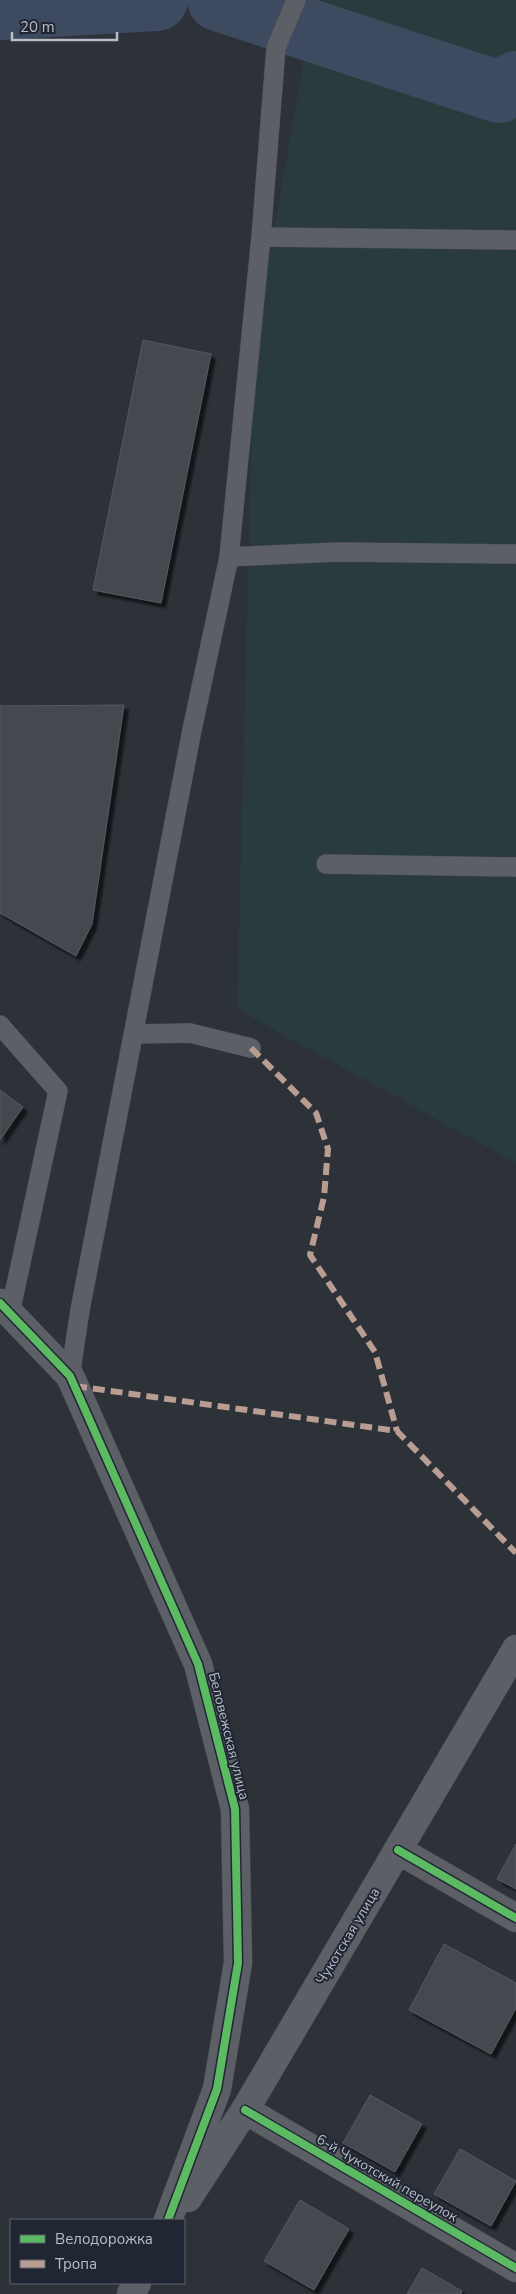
<svg xmlns="http://www.w3.org/2000/svg" width="516" height="2294" font-family="'Nunito Sans',sans-serif">
	<defs>
		<filter id="shadow"><feDropShadow dx="4.5" dy="4.5" stdDeviation="1" flood-color="#0009"/></filter>
	</defs>
	<rect width="100%" height="100%" fill="#2d3138"/>
	<path fill="#2a3b3e" d="M314,0H516V1163L237,1009L254,347Z"/>
	<g fill="none" stroke-linecap="round" stroke-linejoin="round">
		<g stroke="#3d4a60" stroke-width="62">
			<path d="M218,0L499,92L516,82"/>
			<path d="M0,9L157,0"/>
		</g>
	</g>
	<g fill="#45484f" stroke="#555960" filter="url(#shadow)">
		<path d="M143,340L211,354L161,603L93,590Z"/>
		<path d="M124,705L92,924L76,956L0,913V706Z"/>
		<path d="M0,1090L23,1107L0,1140Z"/>
		<path d="M516,1844V1889L497,1879Z"/>
		<path d="M444,1944L516,1983V2008L491,2054L409,2010Z"/>
		<path d="M370,2095L422,2124L395,2172L343,2143Z"/>
		<path d="M460,2149L516,2181L491,2226L434,2194Z"/>
		<path d="M300,2200L349,2229L314,2290L264,2261Z"/>
		<path d="M422,2268L462,2291L461,2294H407Z"/>
	</g>
	<g fill="none" stroke-linecap="round" stroke-linejoin="round">
		<defs>
			<g id="lane">
				<path d="M261,237L516,240"/>
				<path d="M229,557L338,552L516,554"/>
				<path d="M326,864L516,867"/>
				<path d="M0,1025L58,1091L10,1313"/>
				<path d="M134,1034L190,1033L251,1048"/>
				<path d="M70,1376L80,1310L192,730L229,557L261,237L276,48L296,0"/>
			</g>
			<g id="street">
				<path d="M0,1303L70,1376L198,1664L235,1809L238,1963L217,2089L168,2220"/>
				<path d="M398,1850L516,1918"/>
				<path d="M245,2110L516,2268"/>
				<path d="M188,2198L245,2110L516,1649"/>
				<path d="M131,2294L137,2283"/>
			</g>
		</defs>
		<use href="#lane" stroke="#4a4d53" stroke-width="20"/>
		<use href="#street" stroke="#4a4d53" stroke-width="29"/>
		<use href="#lane" stroke="#5c6066" stroke-width="19"/>
		<use href="#street" stroke="#5c6066" stroke-width="28"/>
		<g stroke="#b99d93" stroke-width="6" stroke-dasharray="12 6" stroke-linecap="butt">
			<path d="M251,1048L316,1113L328,1149L324,1197L310,1255L375,1352L397,1431"/>
			<path d="M75,1386L397,1431L516,1553"/>
		</g>
		<defs>
			<g id="cycleway">
				<path d="M0,1303L70,1376L198,1664L235,1809L238,1963L217,2089L168,2220"/>
				<path d="M398,1850L516,1918"/>
				<path d="M245,2110L516,2268"/>
			</g>
		</defs>
		<use href="#cycleway" stroke="#202733" stroke-width="11"/>
		<use href="#cycleway" stroke="#5cba63" stroke-width="8"/>
	</g>
	<g text-anchor="middle" dominant-baseline="central" stroke-width="4" stroke-linejoin="round" paint-order="stroke">
		<g font-size="14" fill="#b8bdc8" stroke="#202733">
			<text transform="translate(229 1736) rotate(76)">Беловежская улица</text>
			<text transform="translate(348 1936) rotate(-59)">Чукотская улица</text>
			<text transform="translate(387 2178) rotate(30)">6-й Чукотский переулок</text>
		</g>
	</g>
	<rect x="10" y="2219" width="175" height="65" fill="#202733" stroke="#5d636f"/>
	<rect x="20" y="2235" width="25" height="8" fill="#5cba63" stroke="#5d636f"/>
	<text x="55" y="2244" font-size="15" fill="#b8bdc8">Велодорожка</text>
	<rect x="20" y="2260" width="25" height="8" fill="#b99d93" stroke="#5d636f"/>
	<text x="55" y="2269" font-size="15" fill="#b8bdc8">Тропа</text>
	<path d="M12 32v8h105v-8" fill="none" stroke="#b8bdc8" stroke-width="2.5"/>
	<text x="20" y="32" font-size="15" fill="#b8bdc8" stroke="#202733" stroke-width="4" paint-order="stroke">20 m</text>
</svg>
